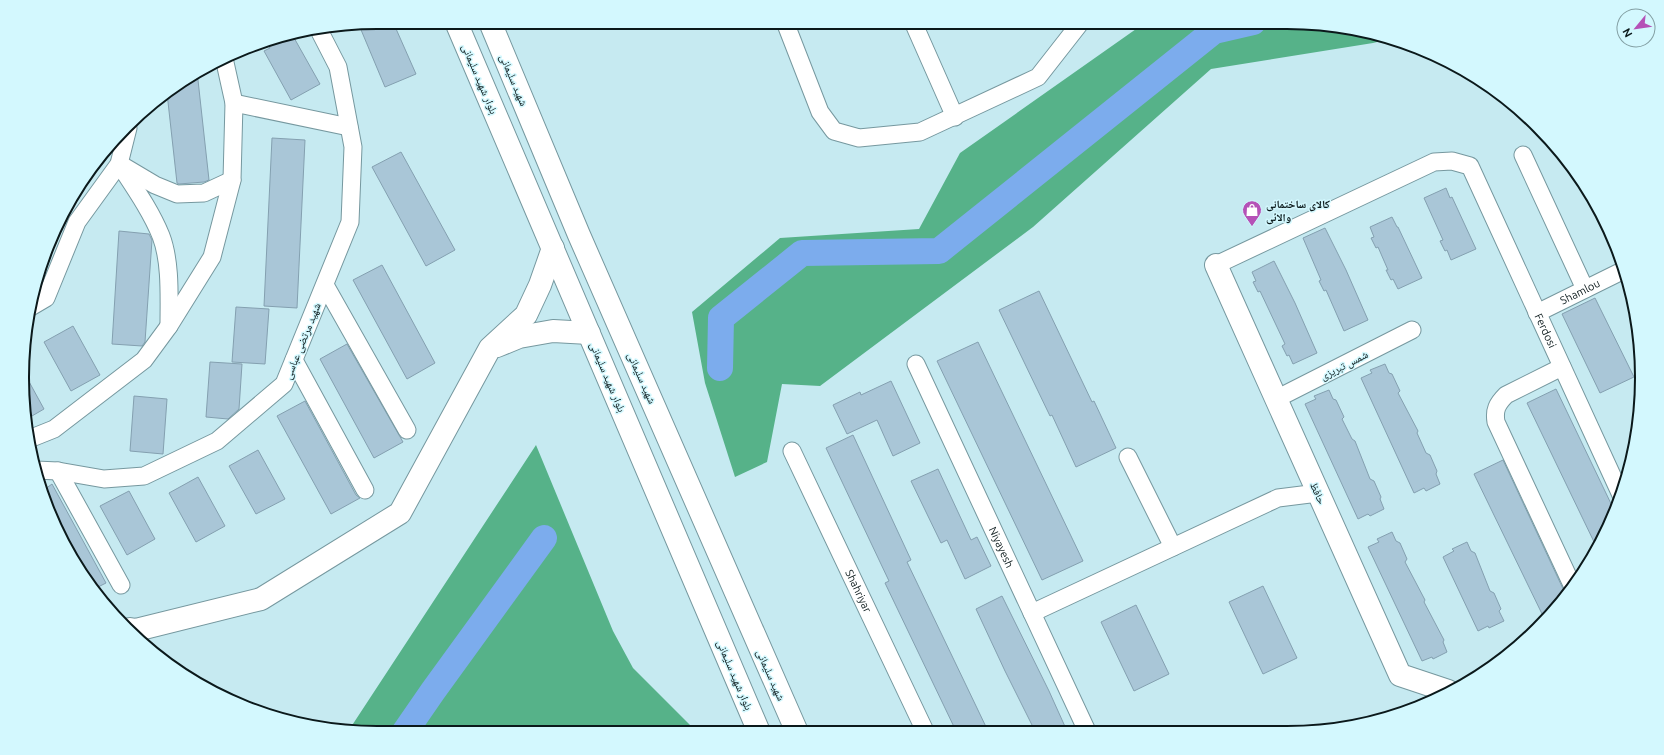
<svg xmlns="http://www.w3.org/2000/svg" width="1664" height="755" font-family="Ubuntu,'Noto Naskh Arabic',sans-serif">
	<rect width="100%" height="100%" fill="#c6eaf1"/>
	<g fill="#56b289">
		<path d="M1146,22H1287L1356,29L1389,39L1373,43L1211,69L1033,227L820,386L782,384L767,462L735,477L705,383L692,312L780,238L919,229L960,153Z"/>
		<path d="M536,445L613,631L633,668L697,732L377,733L349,730Z"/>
	</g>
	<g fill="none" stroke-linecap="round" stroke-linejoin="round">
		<g stroke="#7caced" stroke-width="26">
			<path d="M720,368L721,318L802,253L939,251L1214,31L1253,22"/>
			<path d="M404,733L433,691L544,538"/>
		</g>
	</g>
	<g fill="#a9c6d7" stroke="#84a0b0">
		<path d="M378,22H393L416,74L385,87L359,25Z"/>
		<path d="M293,36L320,84L291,100L264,51L270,48L266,40Z"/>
		<path d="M197,71L209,180L204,182L179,184L177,183L167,93Z"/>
		<path d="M272,138L305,140L297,308L264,306Z"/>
		<path d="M401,152L455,250L426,266L372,167Z"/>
		<path d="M1446,188L1450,198L1452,197L1476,249L1451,260L1447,250L1445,251L1440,241L1443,240L1424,198Z"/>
		<path d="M1392,217L1397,227H1398L1422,278L1398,289L1393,279L1391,280L1386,270H1388L1378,247L1376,248L1371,238L1374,237L1370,227Z"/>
		<path d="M1325,228L1346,270L1368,320L1344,331L1326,290L1324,291L1319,281L1321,280L1303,238Z"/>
		<path d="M119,231L149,234L152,240L145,342L142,346L112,344Z"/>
		<path d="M1274,261L1295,303L1317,353L1293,364L1289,355L1287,356L1282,346L1285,344L1260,291L1258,292L1253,282L1256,281L1252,272Z"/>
		<path d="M382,265L435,363L407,379L353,280Z"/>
		<path d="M1039,291L1092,402L1094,401L1116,448L1076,467L1052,415L1050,416L999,310Z"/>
		<path d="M1595,298L1634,377L1600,393L1562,314Z"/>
		<path d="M236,307L269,309L265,364L232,362Z"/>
		<path d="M73,326L100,375L71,391L44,342Z"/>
		<path d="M978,342L1083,561L1042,580L937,361Z"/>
		<path d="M347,344L403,442L374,458L320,359Z"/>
		<path d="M210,362L242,364L239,409L228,419L206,417Z"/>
		<path d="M1385,364L1389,373L1392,374L1400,391L1398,393L1418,431L1417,433L1426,453L1430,455L1437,471L1436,474L1440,484L1426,491L1424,488L1414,493L1361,378L1372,373L1370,370Z"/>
		<path d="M27,378L44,409L25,420Z"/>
		<path d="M891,381L920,443L893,456L877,420L847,434L833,405L860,392L861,395Z"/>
		<path d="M1556,389L1615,512L1596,546L1527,403Z"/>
		<path d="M1329,390L1333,399L1336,400L1344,417L1342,419L1352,439L1355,441L1370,479L1374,481L1381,497L1380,499L1384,509L1370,516L1368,514L1358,519L1305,404L1316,399L1314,396Z"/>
		<path d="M134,396L167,399L163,454L130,451Z"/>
		<path d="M305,401L356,495L360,498L331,514L277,416Z"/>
		<path d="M853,435L911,560L907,562L988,731H956L885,583L889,581L826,448Z"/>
		<path d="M258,450L285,499L256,514L229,466Z"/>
		<path d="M1503,460L1564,591L1567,595L1544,618L1474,474Z"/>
		<path d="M938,469L971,540L977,537L991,566L965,579L947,540L941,543L911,481Z"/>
		<path d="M198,477L225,526L196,542L169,493Z"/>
		<path d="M52,484L106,583L96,588L70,555L41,492Z"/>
		<path d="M129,491L155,539L127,555L100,506Z"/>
		<path d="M1392,532L1396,541L1400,543L1407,559L1405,562L1425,600L1424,602L1444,640L1443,642L1447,652L1433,659L1432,657L1422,661L1368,547L1379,542L1377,539Z"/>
		<path d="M1467,542L1471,551L1475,553L1490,591L1494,593L1501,609L1499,611L1504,621L1489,628L1488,626L1478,631L1443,557L1454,551L1452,549Z"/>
		<path d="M1263,586L1297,658L1263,674L1229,602Z"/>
		<path d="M1002,596L1049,691L1067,731H1035L1005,671L976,609Z"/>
		<path d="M1136,605L1169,674L1134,691L1101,622Z"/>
	</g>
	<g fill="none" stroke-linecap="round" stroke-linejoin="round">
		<defs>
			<g id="street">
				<path d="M785,22L820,112L834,131L859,138L920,132L1038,77L1081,22"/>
				<path d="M913,22L955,117"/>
				<path d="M234,103L349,127"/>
				<path d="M1523,155L1585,289"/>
				<path d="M119,164C134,187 151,211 161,236C171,262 169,298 169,326"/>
				<path d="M123,166L155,185L177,194L204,193L232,180"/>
				<path id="s1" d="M1216,265L1434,162L1452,161L1470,166L1621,495"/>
				<path d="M325,285L407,430"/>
				<path d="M29,308L46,298L77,222L119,164L128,128"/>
				<path id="s2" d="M1537,313L1624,270"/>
				<path d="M294,360L365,490"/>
				<path id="s3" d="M916,364L1087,731"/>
				<path d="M1562,367L1506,395C1497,404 1494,410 1496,422L1573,587"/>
				<path d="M1276,399L1412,330"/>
				<path d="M29,439L54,429L144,360L169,326L212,257L232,180L234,103L224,58"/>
				<path id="s4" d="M792,451L925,731"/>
				<path d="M1128,457L1173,547"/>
				<path d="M36,470L58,471L104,479L144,476L217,441L284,384L350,222L353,147L338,67L320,32"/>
				<path d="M58,471L121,585"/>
				<path d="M1032,613L1278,498L1318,493"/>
			</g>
			<g id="secondary">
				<path d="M1216,265L1400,675L1448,691"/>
				<path d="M497,346L519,337L553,331L589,333"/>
				<path d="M130,629L136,630L261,599L400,513L490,348L526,315L540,285L553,248"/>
			</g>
			<g id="primary">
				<path d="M456,22L759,732"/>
				<path d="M490,22L579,235L797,732"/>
			</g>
		</defs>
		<use href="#street" stroke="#76989f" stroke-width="19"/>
		<use href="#secondary" stroke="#76989f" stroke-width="24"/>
		<use href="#primary" stroke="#76989f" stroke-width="24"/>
		<use href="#street" stroke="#fff" stroke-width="17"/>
		<use href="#secondary" stroke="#fff" stroke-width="22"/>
		<use href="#primary" stroke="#fff" stroke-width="22"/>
	</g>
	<defs>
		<symbol id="shop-pin" viewBox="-11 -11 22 30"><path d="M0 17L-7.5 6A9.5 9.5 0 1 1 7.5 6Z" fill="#b551b7" stroke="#d3f8fe"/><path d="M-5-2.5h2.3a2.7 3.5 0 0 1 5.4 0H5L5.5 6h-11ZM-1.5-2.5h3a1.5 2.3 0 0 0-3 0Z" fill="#fff"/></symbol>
	</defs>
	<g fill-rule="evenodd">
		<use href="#shop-pin" x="1241" y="199" width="22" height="30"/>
	</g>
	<g text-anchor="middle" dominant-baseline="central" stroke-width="3" stroke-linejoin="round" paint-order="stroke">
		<g font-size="11" fill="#0b191b" stroke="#d3f8fe">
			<text transform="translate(480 79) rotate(67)">بلوار شهید سلیمانی</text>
			<text transform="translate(514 80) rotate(67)">شهید سلیمانی</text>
			<text stroke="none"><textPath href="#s2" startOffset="48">Shamlou</textPath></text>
			<text stroke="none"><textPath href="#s1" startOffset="459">Ferdosi</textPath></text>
			<text transform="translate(302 341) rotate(-68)">شهید مرتضی عباسی</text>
			<text transform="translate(1344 365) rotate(-27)">شمس تبریزی</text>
			<text transform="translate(608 377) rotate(67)">بلوار شهید سلیمانی</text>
			<text transform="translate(642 378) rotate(66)">شهید سلیمانی</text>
			<text transform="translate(1318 493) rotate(66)">حافظ</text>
			<text stroke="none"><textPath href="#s3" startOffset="202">Niyayesh</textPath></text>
			<text stroke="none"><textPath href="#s4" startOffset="155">Shahriyar</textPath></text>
			<text transform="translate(735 675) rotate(67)">بلوار شهید سلیمانی</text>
			<text transform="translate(771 675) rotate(66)">شهید سلیمانی</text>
		</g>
		<g font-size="11" font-weight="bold" fill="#0b191b" stroke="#d3f8fe" text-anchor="start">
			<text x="1266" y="204">کالای ساختمانی<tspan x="1266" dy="13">والائی</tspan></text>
		</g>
	</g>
	<path d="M0 0H1664V755H0ZM377 29H1287A348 348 0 0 1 1635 377V378A348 348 0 0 1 1287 726H377A348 348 0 0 1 29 378V377A348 348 0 0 1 377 29Z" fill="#d3f8fe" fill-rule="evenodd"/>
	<path fill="none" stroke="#0b191b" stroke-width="2" d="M377 29H1287A348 348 0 0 1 1635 377V378A348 348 0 0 1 1287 726H377A348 348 0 0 1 29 378V377A348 348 0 0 1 377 29Z"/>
	<g transform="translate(1636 28) rotate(241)"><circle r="19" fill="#d3f8fe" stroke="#839fa3"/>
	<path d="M0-3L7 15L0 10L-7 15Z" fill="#b551b7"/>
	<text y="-6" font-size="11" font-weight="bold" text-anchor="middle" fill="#0b191b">N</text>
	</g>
</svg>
